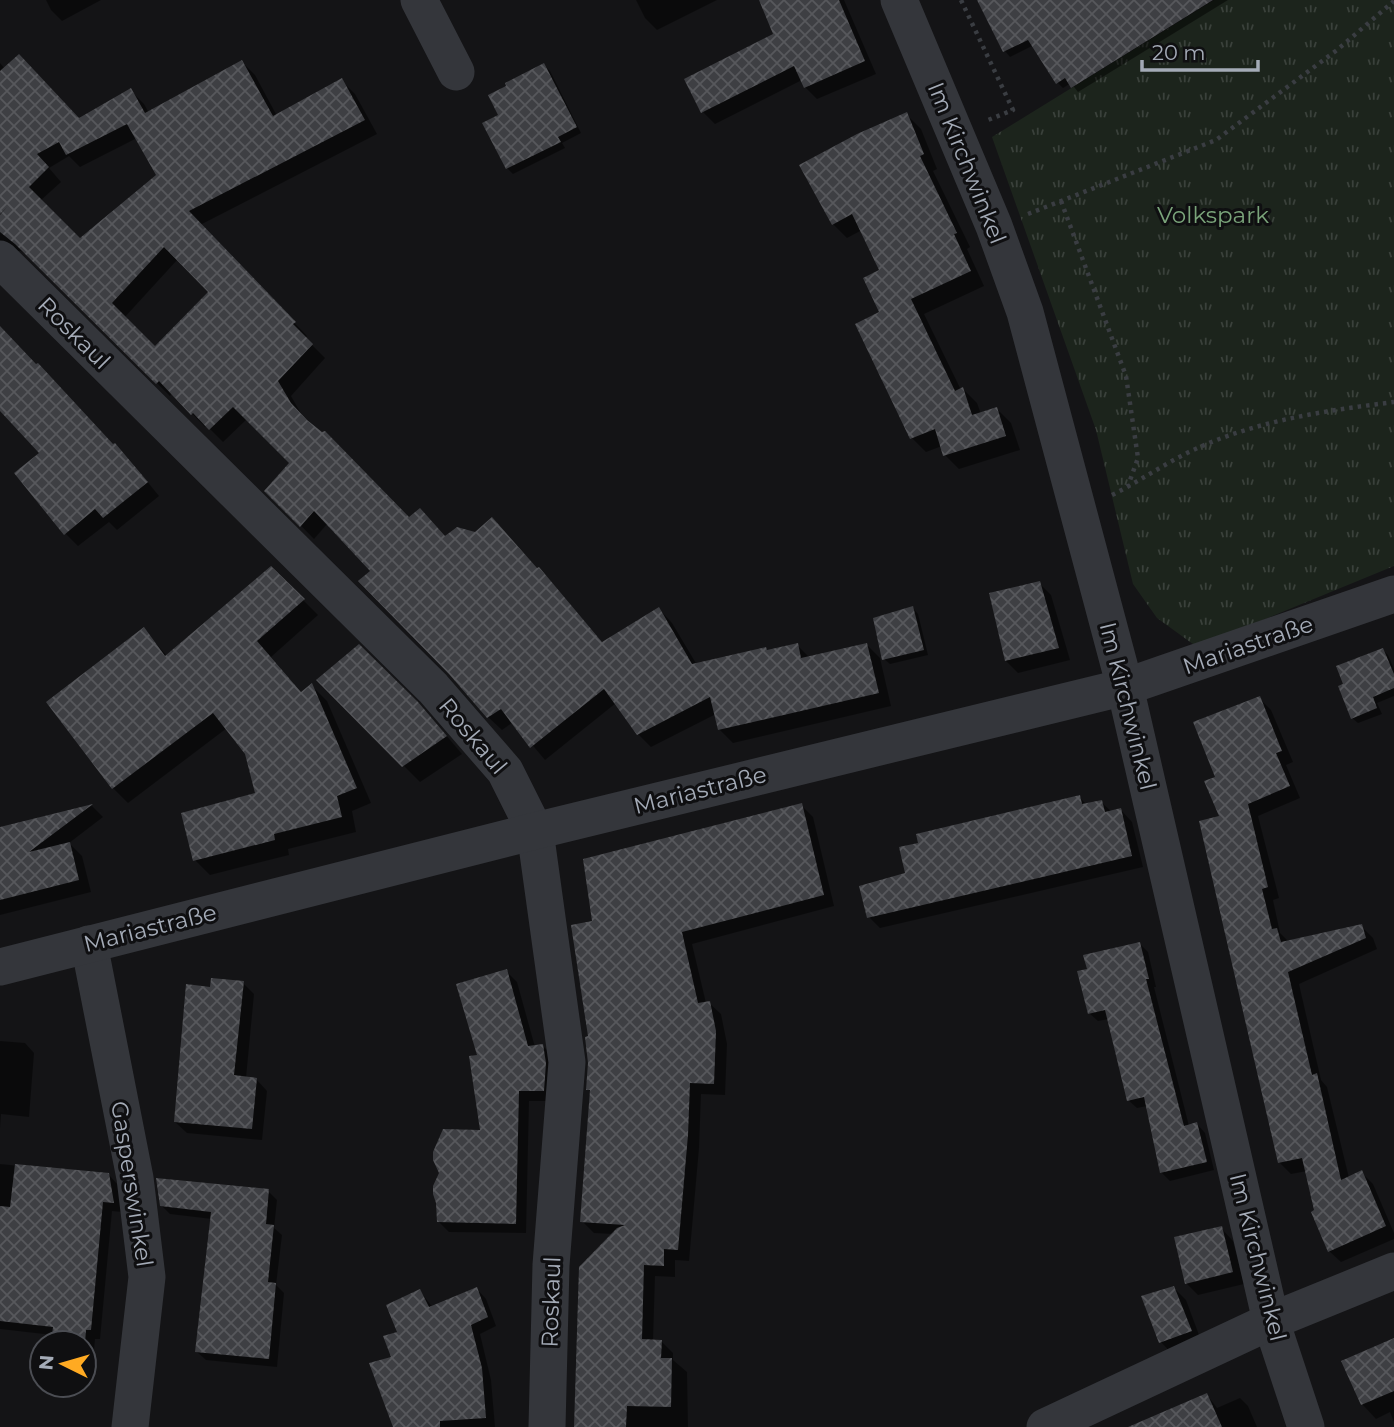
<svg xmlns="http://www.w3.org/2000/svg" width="1394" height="1427" font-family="Montserrat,sans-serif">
	<defs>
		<pattern id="grass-tufts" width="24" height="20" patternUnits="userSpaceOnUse" patternTransform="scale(1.75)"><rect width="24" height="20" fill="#1c241c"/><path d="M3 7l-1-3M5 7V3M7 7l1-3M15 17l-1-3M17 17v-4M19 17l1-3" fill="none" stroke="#3a413b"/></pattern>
		<pattern id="building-cross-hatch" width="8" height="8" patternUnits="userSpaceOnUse" patternTransform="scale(1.75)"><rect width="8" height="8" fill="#3e3f43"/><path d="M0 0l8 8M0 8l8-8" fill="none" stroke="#57585c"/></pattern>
	</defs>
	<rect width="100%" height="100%" fill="#141416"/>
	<path fill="url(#grass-tufts)" d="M1214,0H1394V566L1197,647L1157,618L1133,584L1096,430L992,137Z"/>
	<g fill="#0007" fill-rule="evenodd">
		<path d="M46,0H101L62,21L51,10Z"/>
		<path d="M636,0H717L657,30L645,18Z"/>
		<path d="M761,0H844L876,74L817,99L805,87L802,80L715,124L703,112L776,34Z"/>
		<path d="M979,0H1228L1078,92L1071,83L1063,88L1058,83L1034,45L1010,57L1005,51Z"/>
		<path d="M242,62L255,75L277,116L342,81L355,94L377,134L200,225L307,336L305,338L325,358L291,396L304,419L409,519L446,538L539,569L603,643L659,609L672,623L697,665L766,649L769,652L797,645L810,658L867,645L880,658L891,706L733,743L719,729L716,714L651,747L638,734L616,703L545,760L513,722L502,730L488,717L456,680L373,571L328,523L314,539L267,491L292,463L247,419L223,442L207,426L205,427L172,393L170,396L30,257L21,251H9L0,256V218L14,203L0,189V63L5,69L80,120L131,91L144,104L149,113ZM137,138L158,176L80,241L40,201L61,182L49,168L69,156L80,167ZM178,259L211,292L155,349L124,318Z"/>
		<path d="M544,65L550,71L581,133L562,143L565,148L513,174L507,168Z"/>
		<path d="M906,114L921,129L937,169L933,171L970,247L967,249L984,286L924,314L961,390L963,389L977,403L981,414L997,409L1011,423L1020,450L959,469L945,455L942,446L926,452L912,438L881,313V271L862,230L847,238L833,224Z"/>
		<path d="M0,327L113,446L115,445L128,458L159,496L117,530L109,522L78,546L65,533L41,453L0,408Z"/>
		<path d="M271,568L318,615L271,657L303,694L312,686L327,701L371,803L352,811L356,832L288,849L289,855L210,875L195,860L257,794L247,753L227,728L128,803L113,788L48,702L144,630L167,656Z"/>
		<path d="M1039,583L1051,595L1070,660L1018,673L1006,661Z"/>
		<path d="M913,608L918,614L928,655L890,664L884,659Z"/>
		<path d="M1383,650L1388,655L1394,669V696L1377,703L1382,714L1358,723L1352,718Z"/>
		<path d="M318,680L434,721L462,754L420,782Z"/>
		<path d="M1259,698L1271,710L1293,762L1286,765L1300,798L1258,816L1279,898L1273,900L1280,933L1288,941L1361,926L1373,938L1377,949L1299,984L1321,1080L1327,1087L1349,1178L1361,1172L1373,1184L1394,1233V1239L1341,1262L1329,1251L1316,1211L1307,1171L1291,1174L1280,1163L1222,817L1218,778Z"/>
		<path d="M1079,797L1087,805L1101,802L1112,812L1121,810L1132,822L1143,867L880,928L869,917Z"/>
		<path d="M801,805L813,817L834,906L692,944L706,1003H709L721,1014L727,1044L725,1095L701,1094L699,1148L689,1261L675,1260V1277L655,1276L653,1341H661L673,1353V1360L687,1372L688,1427H577L613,1234L594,1233L582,1221L592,1093L588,1089L594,922Z"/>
		<path d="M92,806L103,817L69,843L82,856L91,892L0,915V829Z"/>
		<path d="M1140,944L1148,952L1156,987H1154L1189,1126L1197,1124L1205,1133L1214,1170L1170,1181L1161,1172L1147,1106L1137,1108L1128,1100L1109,1019L1098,1021L1089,1013V970Z"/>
		<path d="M506,971L517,982L535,1047L543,1046L553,1056L554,1101H529L526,1233L449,1232L438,1221L482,1131L479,1056Z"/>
		<path d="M243,983L254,994L246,1078L256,1079L267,1091L262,1140L187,1133L175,1122L211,989Z"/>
		<path d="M0,1041L25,1043L34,1053L29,1117L1,1114L0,1128Z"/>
		<path d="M0,1164L109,1175L118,1185L122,1212L112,1211L100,1339H95L92,1373L84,1372V1343H53V1335L0,1329Z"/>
		<path d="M268,1191L277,1200L274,1228L282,1235L276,1285L284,1293L277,1367L206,1360L197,1352L212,1219L170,1214L161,1205Z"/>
		<path d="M1221,1228L1233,1241L1244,1284L1198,1295L1186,1283Z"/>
		<path d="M1174,1288L1186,1300L1202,1343L1173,1355L1161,1342L1144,1297Z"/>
		<path d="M477,1289L486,1299L496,1326L480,1334L491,1380L495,1427H395L393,1359L399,1333L420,1291L433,1308Z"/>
		<path d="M1394,1340V1422L1390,1412L1376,1419L1362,1404Z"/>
		<path d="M1207,1395L1217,1408L1240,1398L1248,1406L1257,1427H1135Z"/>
	</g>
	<g fill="url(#building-cross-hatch)" fill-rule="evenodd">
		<path d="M759,0H839L865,61L804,88L794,66L701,113L684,79L773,34Z"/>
		<path d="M977,0H1213L1071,88L1065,78L1056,84L1028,40L1003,52Z"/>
		<path d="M19,54L79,118L131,88L145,113L242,60L273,116L342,78L365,120L189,211L296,322L293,324L313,344L278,381L291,403L307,420L322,432L325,431L409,517L420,508L445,536L457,527L475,532L492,517L537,568L539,567L602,642L659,607L692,664L766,647L767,650L798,643L801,658L867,643L879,693L718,730L710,697L637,735L604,689L530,748L501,709L487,718L449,674L358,581L370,571L314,511L300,527L264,491L289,463L233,407L209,430L193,413L191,415L159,381L156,384L15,244L0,232V215L7,207L0,214V71ZM127,124L156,175L80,238L29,187L49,167L37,154L59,142L66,155ZM164,247L208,292L155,346L112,303Z"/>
		<path d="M544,63L577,127L558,137L561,142L506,169L482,123L498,115L488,95L506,86L505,83Z"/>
		<path d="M907,112L924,154L920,156L957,233L954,234L971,271L911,299L955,391L963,387L972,415L997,407L1006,436L943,456L935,429L910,439L855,324L879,312L863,278L879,270L852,214L832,225L799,165L857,134Z"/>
		<path d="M0,326L36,364L38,363L113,444L115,443L148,482L103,518L95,509L64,535L14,473L39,453L0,411Z"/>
		<path d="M271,566L305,599L257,641L301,692L312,683L357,788L337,796L342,817L274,834L275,840L193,861L181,813L255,793L245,754L213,713L112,789L46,702L144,627L165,656Z"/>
		<path d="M1040,581L1059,648L1005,661L989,593Z"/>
		<path d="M913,606L924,650L882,660L873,618Z"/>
		<path d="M359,644L418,702L447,736L402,767L316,680Z"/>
		<path d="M1383,648L1394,674V688L1373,697L1377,708L1351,719L1338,686L1343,684L1336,666Z"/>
		<path d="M1260,696L1282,751L1276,753L1290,786L1248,804L1268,887L1262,889L1272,929L1277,928L1281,942L1362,924L1366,938L1288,972L1312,1075L1317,1073L1341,1180L1362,1170L1386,1226L1328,1252L1311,1212L1314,1210L1302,1158L1278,1163L1199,821L1219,816L1204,781L1215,777L1193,722Z"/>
		<path d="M1080,795L1082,804L1102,800L1105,812L1121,808L1132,856L867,918L859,886L905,873L899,847L918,843L916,834Z"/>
		<path d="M802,803L824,895L682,932L698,1003L710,1001L716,1031L714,1084L690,1083L688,1135L678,1250L664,1249V1266L644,1265L642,1339L662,1340L661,1358H672L671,1407L627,1406L626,1427H574L579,1267L617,1228L625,1225L580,1222L590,1090H586L588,1063L585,1037L588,1036L571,925L592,921L583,859Z"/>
		<path d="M93,804L29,852L70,842L79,880L0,900V827Z"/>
		<path d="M1140,942L1149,979H1146L1184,1126L1197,1122L1207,1162L1160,1173L1144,1097L1127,1101L1105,1010L1088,1014L1077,971L1087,969L1083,955Z"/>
		<path d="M507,969L528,1046L543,1044L546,1063L544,1091H519L516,1224L437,1222L436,1203L433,1194V1186L439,1173L433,1160V1152L443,1129L480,1130L469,1056L477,1055L456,984Z"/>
		<path d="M211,978L244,981L234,1075L257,1078L252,1129L174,1122L186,984L210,987Z"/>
		<path d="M15,1164L109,1173L114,1203L103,1202L91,1330H86L85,1343H51L53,1327L0,1321V1206L10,1207Z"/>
		<path d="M156,1178L269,1189L266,1224L274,1225L268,1282L276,1283L269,1359L195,1352L211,1212L160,1206Z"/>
		<path d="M1222,1226L1233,1272L1185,1284L1174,1237Z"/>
		<path d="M1174,1286L1192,1331L1159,1343L1141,1296Z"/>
		<path d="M477,1287L488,1317L471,1325L482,1368L486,1418L440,1421V1427H393L369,1363L391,1357L383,1336L397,1332L386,1305L420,1289L429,1307Z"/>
		<path d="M1394,1338V1391L1361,1405L1341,1361Z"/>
		<path d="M1207,1393L1222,1427H1128Z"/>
	</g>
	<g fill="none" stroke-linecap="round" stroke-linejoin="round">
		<g stroke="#3a3d42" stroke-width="4.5" stroke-dasharray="3.5 5" stroke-linecap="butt">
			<path d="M961,0L1013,110L988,120"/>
			<path d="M1061,201L1126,376L1138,458L1128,486"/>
			<path d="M1028,214L1216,140L1337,50L1394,1"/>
			<path d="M1112,495C1138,482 1161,466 1187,453C1252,421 1323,411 1394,402"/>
		</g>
		<g stroke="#34363b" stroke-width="37">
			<path d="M419,0L456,72"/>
			<path d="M899,0L994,226L1025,312L1125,687L1271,1321L1306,1427"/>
			<path d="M0,259L433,688L505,771L535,831L567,1062L551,1265L547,1427"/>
			<path d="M89,944L135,1178L147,1277L130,1427"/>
			<path d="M0,967L535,831L1125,687L1394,594"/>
			<path d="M1045,1427L1271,1321L1394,1271"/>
		</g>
	</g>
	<g text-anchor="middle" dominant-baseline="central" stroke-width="6" stroke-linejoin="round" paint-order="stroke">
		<g font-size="23" fill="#a4abb7" stroke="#0f0f11">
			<text transform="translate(967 163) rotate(68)">Im Kirchwinkel</text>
			<text transform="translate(74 333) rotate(45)">Roskaul</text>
			<text transform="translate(1248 645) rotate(-19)">Mariastraße</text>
			<text transform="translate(1128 706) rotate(76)">Im Kirchwinkel</text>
			<text transform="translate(473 736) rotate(50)">Roskaul</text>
			<text transform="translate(700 790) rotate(-14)">Mariastraße</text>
			<text transform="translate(150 928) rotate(-14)">Mariastraße</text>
			<text transform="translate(132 1184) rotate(81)">Gasperswinkel</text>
			<text transform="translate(1258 1257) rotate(76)">Im Kirchwinkel</text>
			<text transform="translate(551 1302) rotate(-88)">Roskaul</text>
		</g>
		<g font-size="23" fill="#7aa47a" stroke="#0f0f11">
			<text x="1213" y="215">Volkspark</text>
		</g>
	</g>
	<g transform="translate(63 1364) rotate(275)"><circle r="33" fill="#0f0f11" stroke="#4b4d53" stroke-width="2"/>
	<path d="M0-5L12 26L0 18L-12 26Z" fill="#ffaa22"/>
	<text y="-10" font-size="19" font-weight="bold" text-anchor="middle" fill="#a4abb7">N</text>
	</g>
	<path d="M1142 60v10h116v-10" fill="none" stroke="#a4abb7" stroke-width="3.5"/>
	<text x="1152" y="60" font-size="21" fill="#a4abb7" stroke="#0f0f11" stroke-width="5" paint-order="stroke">20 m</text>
</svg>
